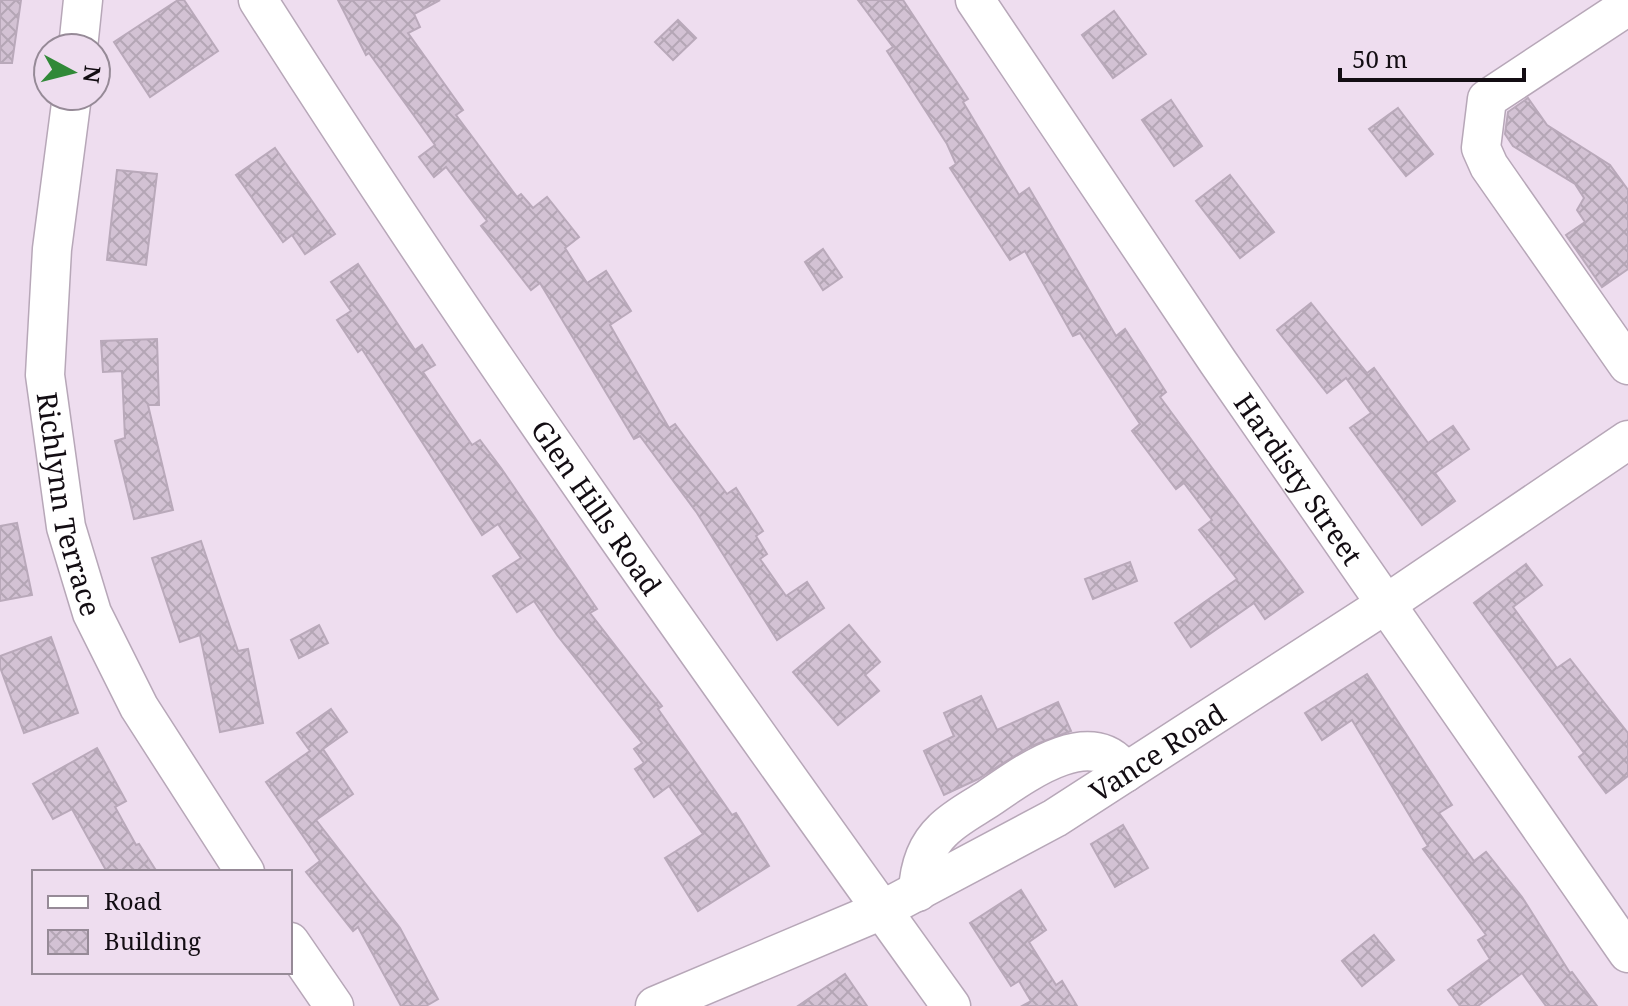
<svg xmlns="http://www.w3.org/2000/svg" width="1628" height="1006" font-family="'Noto Serif',serif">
	<defs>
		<pattern id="building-cross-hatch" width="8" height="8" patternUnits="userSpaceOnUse" patternTransform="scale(2)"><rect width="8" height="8" fill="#d3c2d4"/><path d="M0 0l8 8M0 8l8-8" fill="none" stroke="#b4a6b5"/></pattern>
	</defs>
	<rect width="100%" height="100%" fill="#eeddef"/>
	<g fill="url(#building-cross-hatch)" stroke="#b9a9ba" stroke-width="2">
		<path d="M0,0H21L12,63H0Z"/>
		<path d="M178,0H184L218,51L150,97L114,42Z"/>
		<path d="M338,0H440L414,14L420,27L408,33L463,110L456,115L517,197L521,194L533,208L547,197L579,237L565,248L587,283L606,271L631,311L610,325L669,428L675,424L727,494L736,488L763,531L756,536L767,554L760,559L786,596L807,582L824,608L777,640L697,513L640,436L634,439L540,283L531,290L481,226L487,221L446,167L434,177L419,157L435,145L369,53L366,55Z"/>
		<path d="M858,0H903L968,99L963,102L1019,195L1029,188L1116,336L1125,329L1166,392L1160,397L1303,592L1265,619L1254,603L1191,647L1175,623L1237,579L1199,530L1212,520L1184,483L1176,489L1132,431L1140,424L1080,333L1073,336L1025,251L1010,260L950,168L956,164L947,144L887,51L893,47Z"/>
		<path d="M1114,11L1146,54L1113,78L1082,35Z"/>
		<path d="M678,20L696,38L673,60L655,42Z"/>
		<path d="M1528,98L1547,125L1610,165L1628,190V269L1602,287L1566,235L1585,222L1577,210L1584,198L1575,184L1513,146L1505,134L1508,112Z"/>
		<path d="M1171,100L1202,146L1174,166L1142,120Z"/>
		<path d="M1398,108L1433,154L1406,176L1369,129Z"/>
		<path d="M275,148L335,234L305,254L292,235L283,242L236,175Z"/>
		<path d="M117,170L157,174L146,265L107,260Z"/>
		<path d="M1230,175L1274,232L1240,258L1196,201Z"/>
		<path d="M823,249L842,277L823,290L805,262Z"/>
		<path d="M358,264L415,350L422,345L435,365L423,372L472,445L480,440L501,468L597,609L590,613L662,706L658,709L732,815L736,813L769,866L698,911L665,858L703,834L669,786L654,797L635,769L644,763L634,749L642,743L557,635L534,601L517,612L493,576L521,558L498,524L482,535L362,349L358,352L337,320L351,311L331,282Z"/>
		<path d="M1311,303L1367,373L1374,368L1428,443L1453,426L1469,449L1435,473L1455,501L1422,525L1350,428L1371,413L1346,378L1327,393L1277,330Z"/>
		<path d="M157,339L159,405H148L173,510L134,519L115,441L125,438L122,371L103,372L101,341Z"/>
		<path d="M17,523L32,595L0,601V526Z"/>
		<path d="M201,541L238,651L248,649L263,723L220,732L200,635L180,642L152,558Z"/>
		<path d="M1130,562L1137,581L1093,599L1085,579Z"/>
		<path d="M1526,564L1542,585L1513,607L1557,668L1570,659L1628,733V776L1606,793L1579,757L1584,753L1474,603Z"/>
		<path d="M319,625L328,643L299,658L291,640Z"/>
		<path d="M849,625L880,662L865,675L879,691L838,725L793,672Z"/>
		<path d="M51,637L78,713L24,733L0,667V656Z"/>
		<path d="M1367,674L1452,805L1439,813L1474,861L1486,852L1522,897L1570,973L1572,972L1597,1006H1546L1522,973L1478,1006H1460L1448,990L1490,959L1478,940L1486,935L1423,849L1428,846L1352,720L1322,740L1305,713Z"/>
		<path d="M981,696L997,730L1058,702L1071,731L1029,747L978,779L944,795L924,751L954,736L944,713Z"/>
		<path d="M331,709L347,732L323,749L353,794L316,820L400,928L438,999L426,1006H401L358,927L353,931L306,872L320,861L266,782L310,751L297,733Z"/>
		<path d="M97,748L126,801L115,807L136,845L139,844L157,872H107L72,809L53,819L33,784Z"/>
		<path d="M1123,825L1148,868L1115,887L1091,844Z"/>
		<path d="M1021,890L1046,930L1029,942L1056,985L1062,981L1077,1006H1022L1031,1001L1019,981L1011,986L970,923Z"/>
		<path d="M1374,935L1394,960L1362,986L1342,961Z"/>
		<path d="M845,974L867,1006H798Z"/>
	</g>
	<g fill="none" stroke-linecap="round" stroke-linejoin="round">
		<defs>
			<g id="minor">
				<path id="s1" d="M258,0C476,343 713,675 951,1006"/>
				<path id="s2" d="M975,0L1218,362L1628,953"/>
				<path d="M1628,6L1487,99L1481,148L1489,166L1628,365"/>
				<path d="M78,48L83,0"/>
				<path id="s3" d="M72,96L52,249L45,375L66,527L92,613L139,707L245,872"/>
				<path d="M918,892C919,869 926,846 943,830C956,817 974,808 989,798C1021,776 1094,721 1125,773"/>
				<path d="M290,942L334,1006"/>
				<path id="s4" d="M655,1006L882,910L1055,818L1386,604L1628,440"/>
			</g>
		</defs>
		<use href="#minor" stroke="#b7a7b8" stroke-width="41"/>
		<use href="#minor" stroke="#fff" stroke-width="38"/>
	</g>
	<g text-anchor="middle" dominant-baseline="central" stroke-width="8" stroke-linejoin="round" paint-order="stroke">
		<g font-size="28" fill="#130d13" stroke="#eeddef">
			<text stroke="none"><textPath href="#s2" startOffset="578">Hardisty Street</textPath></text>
			<text stroke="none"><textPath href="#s3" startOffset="412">Richlynn Terrace</textPath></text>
			<text stroke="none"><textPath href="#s1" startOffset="610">Glen Hills Road</textPath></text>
			<text stroke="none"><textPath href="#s4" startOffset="564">Vance Road</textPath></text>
		</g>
	</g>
	<rect x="32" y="870" width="260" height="104" fill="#eeddef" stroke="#968a97" stroke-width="2"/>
	<rect x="48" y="896" width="40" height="12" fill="#ffffff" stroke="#968a97" stroke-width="2"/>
	<text x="104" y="910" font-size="24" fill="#130d13">Road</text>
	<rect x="48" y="930" width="40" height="24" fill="url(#building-cross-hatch)" stroke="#968a97" stroke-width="2"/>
	<text x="104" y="950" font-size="24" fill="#130d13">Building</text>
	<g transform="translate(72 72) rotate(97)"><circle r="38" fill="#eeddef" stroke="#968a97" stroke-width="2"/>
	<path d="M0-6L14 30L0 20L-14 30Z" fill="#318938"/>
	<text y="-12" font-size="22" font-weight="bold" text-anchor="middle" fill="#130d13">N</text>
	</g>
	<path d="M1340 68v12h184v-12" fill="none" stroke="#130d13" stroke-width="4"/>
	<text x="1352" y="68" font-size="24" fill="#130d13" stroke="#eeddef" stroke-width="6" paint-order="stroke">50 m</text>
</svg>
